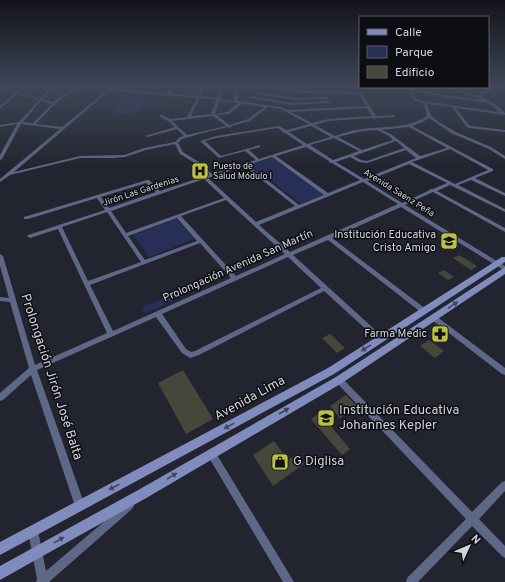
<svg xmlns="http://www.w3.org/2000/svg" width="505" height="582" font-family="Overpass,sans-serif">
	<rect width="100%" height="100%" fill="#22252f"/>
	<g fill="#282f56">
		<path d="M127,96L151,98L135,115L110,113Z"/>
		<path d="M272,158L324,195L301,204L250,165Z"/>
		<path d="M177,219L194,239L149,257L133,235Z"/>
		<path d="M169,296L172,301L148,312L145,313L142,310L144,306Z"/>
	</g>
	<g fill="#46473b">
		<path d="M459,255L469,261L477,266L471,270L453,258Z"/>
		<path d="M444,270L454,277L448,280L438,273Z"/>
		<path d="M330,334L345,348L337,353L322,338Z"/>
		<path d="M429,340L444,351L435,358L420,346Z"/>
		<path d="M183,370L213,419L186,434L158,383Z"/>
		<path d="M346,395L357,406L340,418L330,406Z"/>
		<path d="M320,413L350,449L342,455L311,419Z"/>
		<path d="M274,441L288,460L297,454L304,464L273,486L253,455Z"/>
	</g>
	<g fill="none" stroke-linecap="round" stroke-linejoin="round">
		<g fill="#5f6786" fill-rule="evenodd">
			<path d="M22,86H25L18,93L40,99L51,86H54L43,99L53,102C62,95 74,86 85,86L64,97L52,107L36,124L62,127L112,86L114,87L111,89L167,93L172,86H175L170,94L198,96L202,86H205L201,96L217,98L221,86H224L220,99L234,101L235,86H239L238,101L281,107L288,110L366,106L359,94L305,93L245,86H264L305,91L360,92L362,93L376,116L394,115L396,116L394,117L377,118L375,119L373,118L328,121L315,125L335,136C344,133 353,130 362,129C385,126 407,129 427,116L424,103C413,102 411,97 407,89L400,87H408L444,95L483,100L446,87H451L478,96L479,94L493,86H496L482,95V97C491,101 498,106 505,113V115L456,108L468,124L471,126L505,130V132L469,128L466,126L452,107L427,104L431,116L442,124L458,133L491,147L505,156V159L489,149L451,133L429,118L423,122L412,126L493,169V171L475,178L505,193V196L471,180L458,185L505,209V212L450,185L437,191L505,228V232L433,192L405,205L505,266V271L401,207L332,238L426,309L427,311L426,313H422L328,240L293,255L383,337L384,339L383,341L381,342L379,341L324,291L199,355L190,358L182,353L156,317L37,370L85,506L83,509L80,511L77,509L75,506L31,375L3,400L0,401V393L29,368L10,302L0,301V297L9,298L0,266V254L3,256L35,365L107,333L58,229L30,238L27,236L28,235L105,210L97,198L28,219H24V217L147,180H149L160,191L208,175L200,166L180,154L175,144L146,150L125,157L114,158H80L10,175L0,182V179L60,129L21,124L2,159L0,160V155L17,124L0,127V125L19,122L39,100L17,94L0,109V106L14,94L0,90V88L15,92ZM410,90L444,97L488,103L500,112L421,101L414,97ZM109,91L197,98L187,117L170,119L162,115H160V117L168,121L175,127L145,136L147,137L177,129L184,136L180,137L175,142L144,148L124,155L80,156L14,172ZM200,98L216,100L211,114L191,116ZM41,101L52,104L33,123L23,122ZM219,101L238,103L227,112L215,114ZM242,104L264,107L248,119L229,125L217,115L229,114ZM268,107L280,109L309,124L287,130L279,126L216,136L200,141L219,158L245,151L256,160L212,174L202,164L183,152L178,143L182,139L206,132L228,127L231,128V126L250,121ZM367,108L372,116L328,119L312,123L291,112ZM213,116L226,126L187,135L172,121ZM311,126L331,137L307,144L289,132ZM409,127L447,148L420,156L391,134L382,130ZM278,128L284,133H285L303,145L259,159L249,150L260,147V145L221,156L205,141L216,138ZM377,130L389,136L393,140L362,150L338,137L362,131ZM334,138L359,151L333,160L310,145ZM396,141L404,148L367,161L361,160L354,156ZM306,147L329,161L330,163H332L360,180L328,193L276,156ZM450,149L488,170L455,184L412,162ZM406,150L416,158L364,179L336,162L350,157L359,162L367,163ZM272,157L324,195L299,205L248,165ZM409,164L447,183L433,189H430V190L402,203L367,181ZM244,166L295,206L256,222L208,178ZM204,179L224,198L126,233L111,211ZM363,182L398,204L290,252L259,225ZM146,183L156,192L109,208L101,197ZM226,200L285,254L236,276L181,216ZM107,212L141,262L88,281L62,227ZM177,218L197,241L145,260L128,236ZM200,243L231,278L113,331L90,285ZM288,257L321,288L195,351L191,352L186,349L162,314Z"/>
			<path d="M256,92L296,98L327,97L329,98L327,99L296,100L255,94V92Z"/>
			<path d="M251,96L292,103L329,101L331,102L329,103L292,105L250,98L249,97Z"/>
			<path d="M432,316H436L505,368V375L502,374L432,320L431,318Z"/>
			<path d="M339,377L342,378L472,512L502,482L505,481V491L479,519L505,546V558L502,556L472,526L418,582H406L407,578L466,519L336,382L335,380L336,378Z"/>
			<path d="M211,449L214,450L294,582H283L208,456L207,453L208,450Z"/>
			<path d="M129,501L132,503L134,506L132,509L49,582H36L37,579L28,531L30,528L33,526L36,528L38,531L46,571L126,503Z"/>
		</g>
		<g fill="#808cbe" fill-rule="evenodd">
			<path d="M502,257H505V262L334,374L0,555V542L328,368Z"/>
			<path d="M505,267V274L342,383L148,497L0,580V566L140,489L336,377Z"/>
		</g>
	</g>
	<defs><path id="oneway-solid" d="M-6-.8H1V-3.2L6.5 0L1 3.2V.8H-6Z"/></defs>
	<g fill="#414760">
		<use href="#oneway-solid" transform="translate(453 305) rotate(-34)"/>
		<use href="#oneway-solid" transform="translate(366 348) rotate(148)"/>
		<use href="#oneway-solid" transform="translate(284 411) rotate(-30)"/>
		<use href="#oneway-solid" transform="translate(229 426) rotate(151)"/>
		<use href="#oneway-solid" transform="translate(172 476) rotate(-31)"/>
		<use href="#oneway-solid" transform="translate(114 487) rotate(152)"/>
		<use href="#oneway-solid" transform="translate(59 540) rotate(-29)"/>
	</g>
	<linearGradient id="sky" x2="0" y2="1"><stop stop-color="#13141a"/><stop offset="0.51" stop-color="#3e4658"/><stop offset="1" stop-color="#3e4658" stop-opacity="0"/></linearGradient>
	<rect width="505" height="168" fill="url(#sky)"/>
	<defs>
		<symbol id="hospital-square" viewBox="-11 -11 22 22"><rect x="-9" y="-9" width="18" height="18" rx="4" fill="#bac045" stroke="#0d0e13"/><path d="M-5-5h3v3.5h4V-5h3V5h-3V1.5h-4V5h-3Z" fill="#111"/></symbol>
		<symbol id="school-square" viewBox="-11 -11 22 22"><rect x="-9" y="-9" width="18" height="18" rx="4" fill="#bac045" stroke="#0d0e13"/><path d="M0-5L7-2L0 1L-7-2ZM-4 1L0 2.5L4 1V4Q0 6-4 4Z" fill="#111"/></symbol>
		<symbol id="pharmacy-square" viewBox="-11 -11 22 22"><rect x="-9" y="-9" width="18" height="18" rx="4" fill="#bac045" stroke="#0d0e13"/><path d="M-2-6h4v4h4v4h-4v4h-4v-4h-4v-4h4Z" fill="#111"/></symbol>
		<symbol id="shop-square" viewBox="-11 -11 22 22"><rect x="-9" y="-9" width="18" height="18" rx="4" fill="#bac045" stroke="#0d0e13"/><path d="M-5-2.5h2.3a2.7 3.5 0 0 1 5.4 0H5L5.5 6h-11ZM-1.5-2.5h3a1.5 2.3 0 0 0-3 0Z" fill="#111"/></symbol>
	</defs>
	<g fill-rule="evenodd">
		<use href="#hospital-square" x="190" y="161" width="20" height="20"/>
		<use href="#school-square" x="439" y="231" width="20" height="20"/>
		<use href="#pharmacy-square" x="430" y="324" width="20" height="20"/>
		<use href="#school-square" x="316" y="408" width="20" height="20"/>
		<use href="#shop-square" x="270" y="452" width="20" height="20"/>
	</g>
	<g text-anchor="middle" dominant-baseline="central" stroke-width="3" stroke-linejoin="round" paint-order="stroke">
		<g font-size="9" fill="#d2d4da" stroke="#0d0e13" text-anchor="start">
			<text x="213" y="166">Puesto de<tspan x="213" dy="10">Salud Módulo I</tspan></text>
		</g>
		<g font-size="9" fill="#d2d4da" stroke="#0d0e13">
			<text transform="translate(141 191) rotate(-18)">Jirón Las Gardenias</text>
			<text transform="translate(399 193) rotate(32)">Avenida Saenz Peña</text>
		</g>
		<g font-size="11" fill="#d2d4da" stroke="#0d0e13" text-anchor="end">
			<text x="436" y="235">Institución Educativa<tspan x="436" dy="13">Cristo Amigo</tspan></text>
			<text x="427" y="334">Farma Medic</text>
		</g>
		<g font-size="11" fill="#d2d4da" stroke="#0d0e13">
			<text transform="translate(238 266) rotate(-24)">Prolongación Avenida San Martín</text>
		</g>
		<g font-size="13" fill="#d2d4da" stroke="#0d0e13">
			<text transform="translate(51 377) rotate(72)">Prolongación Jirón José Balta</text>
			<text transform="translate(250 399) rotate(-29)">Avenida Lima</text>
		</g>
		<g font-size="13" fill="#d2d4da" stroke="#0d0e13" text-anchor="start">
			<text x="339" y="411">Institución Educativa<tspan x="339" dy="15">Johannes Kepler</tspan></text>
			<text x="293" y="462">G Diglisa</text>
		</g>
	</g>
	<rect x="359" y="16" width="130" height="72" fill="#0d0e13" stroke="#5c5d63"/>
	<rect x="367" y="29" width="20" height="6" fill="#808cbe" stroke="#5c5d63"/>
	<text x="395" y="36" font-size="12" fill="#d2d4da">Calle</text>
	<rect x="367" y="46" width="20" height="12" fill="#282f56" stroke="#5c5d63"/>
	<text x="395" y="56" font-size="12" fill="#d2d4da">Parque</text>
	<rect x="367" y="66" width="20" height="12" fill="#46473b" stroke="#5c5d63"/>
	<text x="395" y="76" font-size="12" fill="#d2d4da">Edificio</text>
	<g transform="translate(469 546) rotate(46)" stroke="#0d0e13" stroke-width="3" paint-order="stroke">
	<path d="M0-3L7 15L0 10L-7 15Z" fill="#d2d4da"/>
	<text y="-6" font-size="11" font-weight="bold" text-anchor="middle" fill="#d2d4da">N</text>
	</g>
</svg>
